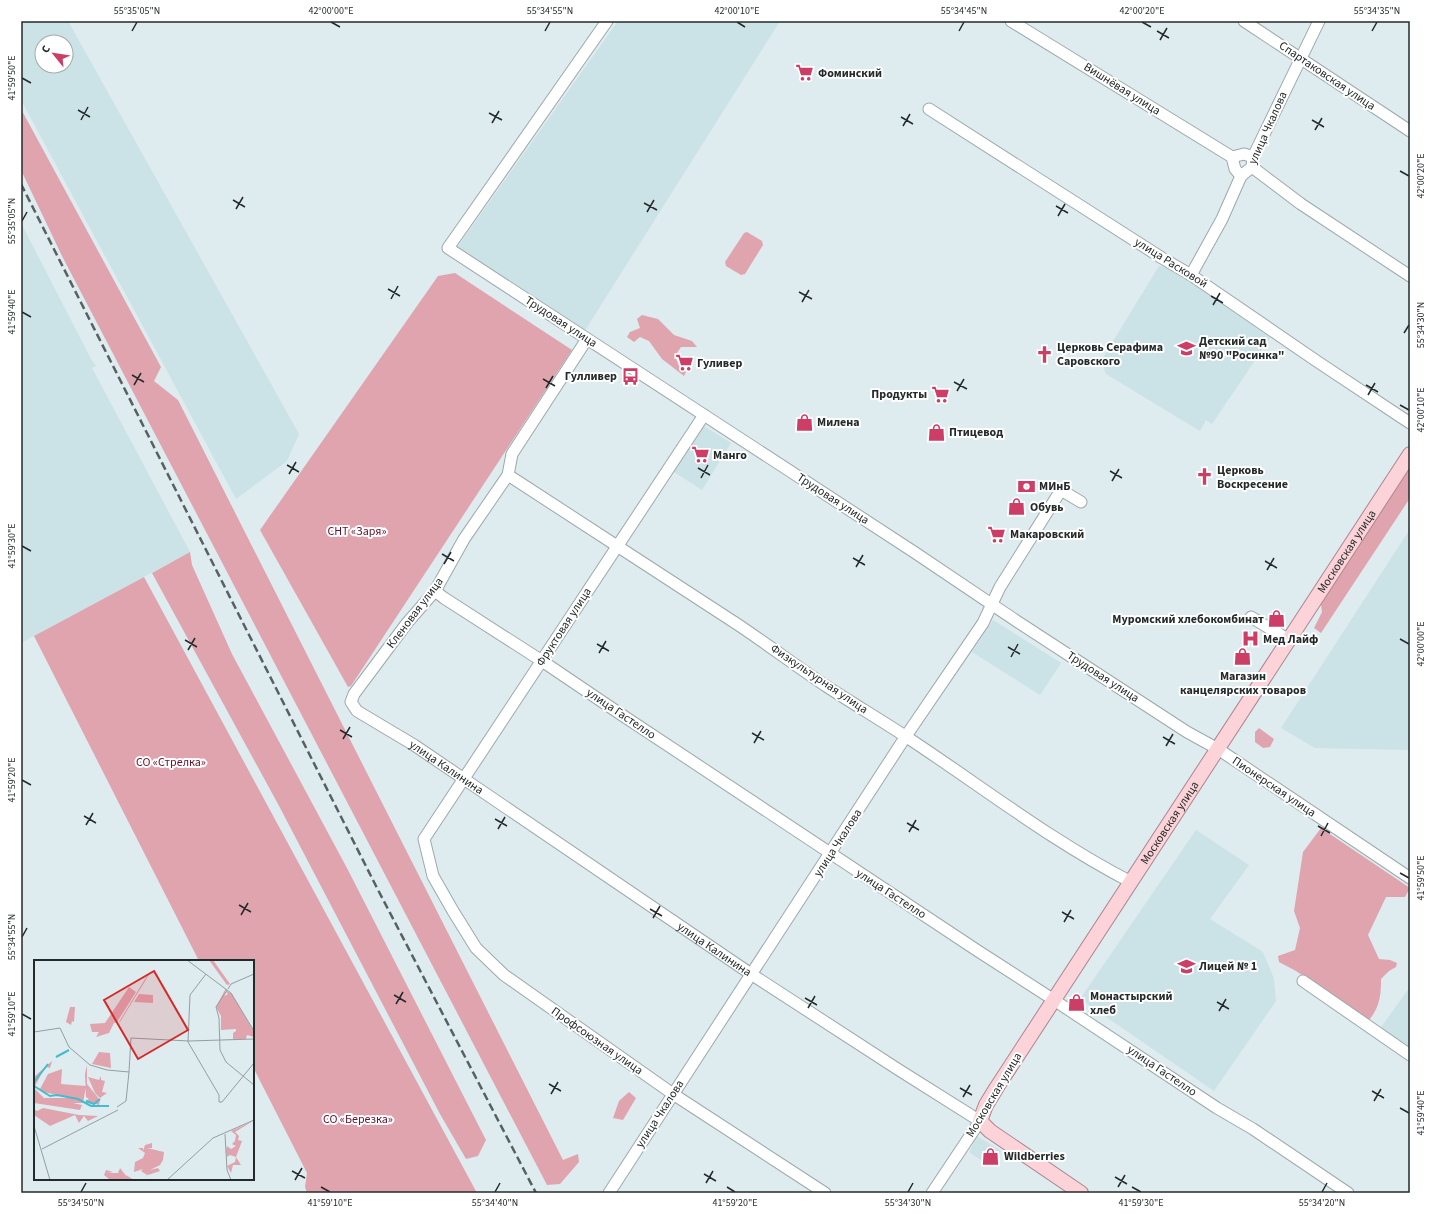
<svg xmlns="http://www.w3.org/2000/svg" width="1431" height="1214" font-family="'Source Sans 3',sans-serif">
	<rect width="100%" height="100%" fill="#deecef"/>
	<g fill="#cbe2e6" fill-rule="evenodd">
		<path d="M21,21H68L299,434L287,461L236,499L21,100ZM42,42H66V66H42Z"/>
		<path d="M618,21H780L584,332L456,249Z"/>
		<path d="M21,223L91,359L96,366L92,368L190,552L21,643Z"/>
		<path d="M1159,266L1170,267L1272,335L1212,424L1206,420L1200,431L1106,374L1101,361Z"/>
		<path d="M702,425L731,443L702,490L674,472Z"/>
		<path d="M1410,529V750L1315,748L1281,728Z"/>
		<path d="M993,620L1061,663L1040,695L972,652Z"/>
		<path d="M1196,830L1249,865L1210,919L1263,952L1274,979L1276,1001L1214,1091L1080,999Z"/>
		<path d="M1410,987V1050L1379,1030Z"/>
		<path d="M977,1136L1001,1151L991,1167L969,1152Z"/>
	</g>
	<g fill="#e0a4ae">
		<path d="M21,109L161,367L154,381L178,400L563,1160L578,1154L579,1162L560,1184L547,1185L62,256L21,170Z"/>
		<path d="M747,232L762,241L763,245L745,274L741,275L726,266L725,262L744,233Z"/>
		<path d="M455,273L572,350L351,686L348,687L260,530L438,276Z"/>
		<path d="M642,315L658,319L674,335L692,341L697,347H681L675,356L679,366L686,372L684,376L662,359L649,341L640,337L634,342L627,337L630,332L640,328L637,319Z"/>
		<path d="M1410,468V498L1321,633L1314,628L1322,612L1321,604Z"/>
		<path d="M190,552L192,565L232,654L348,870L486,1140L478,1156L466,1159L440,1114L278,804L152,573Z"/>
		<path d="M144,577L477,1193H307L305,1187L307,1173L253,1067V961H199L34,636Z"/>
		<path d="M1259,728L1274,739L1270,747L1263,748L1255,742V732Z"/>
		<path d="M1321,828L1410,888L1405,897H1386L1368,935L1379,959L1390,960L1397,963L1396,967L1389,971L1381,979C1381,995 1380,1007 1369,1020L1296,971L1279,962L1278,956L1295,950L1300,928L1294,911L1303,852Z"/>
		<path d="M629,1092L636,1098L623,1120L613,1118L619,1101Z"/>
	</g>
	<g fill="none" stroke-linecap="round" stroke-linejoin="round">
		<defs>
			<g id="minor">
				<path d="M607,21L448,248L914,552L1018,622L1187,732L1218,749L1410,878"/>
				<path d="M1011,21L1232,157L1235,169L1241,176"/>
				<path d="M1244,21L1410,131"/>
				<path d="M929,109L1162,258L1191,275L1318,362L1410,423"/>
				<path d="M1232,157L1244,154L1253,157"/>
				<path d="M1252,167L1301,204L1410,276"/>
				<path d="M1191,275L1222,219L1241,176L1252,167L1253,157L1319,21"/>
				<path id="s1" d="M587,339L512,454L508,475L464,539L435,591L407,623L354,694L351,702L357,711L414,745L751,974L899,1070L980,1121L932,1193"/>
				<path d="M704,415L424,839L433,876L453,911L476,948L504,975L673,1094L825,1193"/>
				<path d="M508,475C584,525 661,574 737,624C767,644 796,666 826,686C852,703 879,719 905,736C980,785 1051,841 1131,882"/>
				<path d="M435,591L444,598L542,661L616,711L978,951L1054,1000L1217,1108L1253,1129L1348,1193"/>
				<path d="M1251,617L1289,640"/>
				<path d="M1303,981L1410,1055"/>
				<path d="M609,1193L906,736L983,623L1000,587L1061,490L1081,502"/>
			</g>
			<g id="major">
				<path id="s2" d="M1081,1193L990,1131L980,1121L986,1105L997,1087L1410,454"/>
			</g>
		</defs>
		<use href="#minor" stroke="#9ca9ab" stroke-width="13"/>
		<use href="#major" stroke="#ae848c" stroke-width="16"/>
		<use href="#minor" stroke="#fff" stroke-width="11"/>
		<use href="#major" stroke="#fbd3d9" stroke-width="14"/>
		<path stroke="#586061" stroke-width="2.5" stroke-dasharray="8 4" stroke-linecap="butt" d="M21,184L376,886L536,1193"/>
	</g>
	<path fill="none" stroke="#242a2a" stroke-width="1.5" d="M331,22L340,27M737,22L745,27M1142,22L1151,27M132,31L137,22M545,31L550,22M959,31L964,22M1157,31L1169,38M1372,31L1377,22M1160,40L1167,28M22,78L31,83M78,110L90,117M489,113L502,120M901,117L913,124M81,120L88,107M1312,120L1324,127M492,123L499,111M903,126L910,114M1315,130L1322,118M1400,171L1409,176M233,200L245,207M644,203L657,210M1056,206L1068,213M236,209L243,197M647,212L654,200M1058,216L1065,204M22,221L27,212M388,289L400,296M799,292L812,299M1211,296L1223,303M391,299L398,286M802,302L809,290M1213,305L1220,293M22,312L31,317M1404,333L1409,325M132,375L144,382M543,379L555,386M954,382L967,389M134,385L141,373M1366,385L1378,392M546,388L553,376M957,391L964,379M1368,395L1375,383M1400,405L1409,410M287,465L299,472M698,468L710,475M1110,471L1122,478M289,474L296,462M701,478L708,465M1112,481L1119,469M22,546L31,551M442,554L454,561M853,558L865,565M1265,561L1277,568M444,564L451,552M856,567L863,555M1267,570L1274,558M1400,639L1409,644M185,640L197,647M597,644L609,651M1008,647L1020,654M188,650L195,638M599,653L606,641M1011,657L1018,644M340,730L352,737M752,733L764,740M1163,737L1175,744M343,739L350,727M754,743L761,731M1166,746L1173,734M22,780L31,785M84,816L96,823M495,819L507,826M907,823L919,830M86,825L93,813M1318,826L1330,833M498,829L505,817M909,832L916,820M1321,836L1328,823M1400,873L1409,878M239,905L251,912M650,909L662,916M1062,912L1074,919M241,915L248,903M653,918L660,906M1064,922L1071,910M22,937L27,928M394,995L406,1002M805,998L817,1005M1217,1002L1229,1009M396,1004L403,992M808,1008L815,996M1219,1011L1226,999M22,1014L31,1019M549,1084L561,1091M960,1088L972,1095M1372,1091L1384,1098M551,1094L558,1082M963,1097L970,1085M1374,1101L1381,1089M1400,1108L1409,1113M292,1171L305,1178M704,1174L716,1181M1115,1177L1127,1184M295,1180L302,1168M706,1183L713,1171M321,1187L330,1192M727,1187L735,1192M1118,1187L1125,1175M1132,1187L1141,1192M81,1192L86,1183M495,1192L500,1183M908,1192L913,1183M1322,1192L1327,1183"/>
	<defs>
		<symbol id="supermarket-bare" viewBox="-9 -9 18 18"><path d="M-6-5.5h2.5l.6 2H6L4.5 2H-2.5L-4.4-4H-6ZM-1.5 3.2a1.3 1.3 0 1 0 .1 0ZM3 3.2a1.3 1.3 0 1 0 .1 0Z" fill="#cc3e66" stroke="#fff" stroke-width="2.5" paint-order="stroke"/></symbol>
		<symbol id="school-bare" viewBox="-9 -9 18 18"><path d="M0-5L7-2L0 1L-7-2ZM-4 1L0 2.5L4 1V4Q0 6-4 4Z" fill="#cc3e66" stroke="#fff" stroke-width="2.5" paint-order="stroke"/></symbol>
		<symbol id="church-bare" viewBox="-9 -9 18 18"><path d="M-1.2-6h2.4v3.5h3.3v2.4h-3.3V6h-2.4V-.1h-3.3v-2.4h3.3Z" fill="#cc3e66" stroke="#fff" stroke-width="2.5" paint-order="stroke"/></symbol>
		<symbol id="bus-bare" viewBox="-9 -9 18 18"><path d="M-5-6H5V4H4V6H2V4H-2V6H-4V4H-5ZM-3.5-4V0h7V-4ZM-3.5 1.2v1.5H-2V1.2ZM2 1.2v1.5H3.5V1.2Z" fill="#cc3e66" stroke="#fff" stroke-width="2.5" paint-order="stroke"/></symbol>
		<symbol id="shop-bare" viewBox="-9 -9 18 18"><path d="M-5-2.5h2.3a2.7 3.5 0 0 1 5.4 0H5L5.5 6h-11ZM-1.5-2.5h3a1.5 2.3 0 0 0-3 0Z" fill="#cc3e66" stroke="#fff" stroke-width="2.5" paint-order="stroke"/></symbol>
		<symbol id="bank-bare" viewBox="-9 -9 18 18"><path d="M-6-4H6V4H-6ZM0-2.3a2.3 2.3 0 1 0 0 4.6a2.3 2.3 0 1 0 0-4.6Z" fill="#cc3e66" stroke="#fff" stroke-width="2.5" paint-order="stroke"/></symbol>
		<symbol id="hospital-bare" viewBox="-9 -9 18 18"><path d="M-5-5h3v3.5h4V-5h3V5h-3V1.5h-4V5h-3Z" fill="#cc3e66" stroke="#fff" stroke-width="2.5" paint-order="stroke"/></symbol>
	</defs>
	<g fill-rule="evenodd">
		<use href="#supermarket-bare" x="792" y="60" width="25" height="25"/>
		<use href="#school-bare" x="1174" y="336" width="25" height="25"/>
		<use href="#church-bare" x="1032" y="342" width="25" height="25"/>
		<use href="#supermarket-bare" x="672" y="350" width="25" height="25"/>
		<use href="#bus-bare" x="618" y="364" width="25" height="25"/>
		<use href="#supermarket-bare" x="928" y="382" width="25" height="25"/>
		<use href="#shop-bare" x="792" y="410" width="25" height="25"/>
		<use href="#shop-bare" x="924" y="420" width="25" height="25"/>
		<use href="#supermarket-bare" x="688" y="442" width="25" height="25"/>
		<use href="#church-bare" x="1192" y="464" width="25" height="25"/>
		<use href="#bank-bare" x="1014" y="474" width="25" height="25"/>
		<use href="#shop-bare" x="1004" y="494" width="25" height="25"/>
		<use href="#supermarket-bare" x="984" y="522" width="25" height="25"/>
		<use href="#shop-bare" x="1264" y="606" width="25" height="25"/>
		<use href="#hospital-bare" x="1238" y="626" width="25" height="25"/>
		<use href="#shop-bare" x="1230" y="644" width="25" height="25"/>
		<use href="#school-bare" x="1174" y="954" width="25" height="25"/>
		<use href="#shop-bare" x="1064" y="990" width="25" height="25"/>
		<use href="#shop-bare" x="978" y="1144" width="25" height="25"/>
	</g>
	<g text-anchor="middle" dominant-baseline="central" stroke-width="4" stroke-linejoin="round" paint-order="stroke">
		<g font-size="12" font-weight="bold" fill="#242a2a" stroke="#fff" text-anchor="start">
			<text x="818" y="73">Фоминский</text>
			<text x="1199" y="341">Детский сад<tspan x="1199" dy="14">№90 "Росинка"</tspan></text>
			<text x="1057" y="347">Церковь Серафима<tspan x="1057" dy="14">Саровского</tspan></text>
			<text x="697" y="363">Гуливер</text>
			<text x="617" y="376" text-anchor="end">Гулливер</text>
			<text x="927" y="394" text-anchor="end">Продукты</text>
			<text x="817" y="422">Милена</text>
			<text x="949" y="432">Птицевод</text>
			<text x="713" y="455">Манго</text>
			<text x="1217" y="470">Церковь<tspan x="1217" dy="14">Воскресение</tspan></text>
			<text x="1039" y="486">МИнБ</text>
			<text x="1030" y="507">Обувь</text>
			<text x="1010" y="534">Макаровский</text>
			<text x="1264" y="619" text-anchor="end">Муромский хлебокомбинат</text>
			<text x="1263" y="639">Мед Лайф</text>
			<text x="1243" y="676" text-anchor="middle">Магазин<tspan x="1243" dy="14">канцелярских товаров</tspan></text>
			<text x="1199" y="966">Лицей № 1</text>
			<text x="1090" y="996">Монастырский<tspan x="1090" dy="14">хлеб</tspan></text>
			<text x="1004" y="1156">Wildberries</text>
		</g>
		<g font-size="12" fill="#242a2a" stroke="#fff">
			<text transform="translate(1327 76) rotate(34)">Спартаковская улица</text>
			<text transform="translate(1122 89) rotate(32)">Вишнёвая улица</text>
			<text transform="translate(1268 128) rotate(-66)">улица Чкалова</text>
			<text transform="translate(1171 263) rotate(32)">улица Расковой</text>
			<text transform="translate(561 322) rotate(33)">Трудовая улица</text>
			<text transform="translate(833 499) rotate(33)">Трудовая улица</text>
			<text stroke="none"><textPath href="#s2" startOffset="802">Московская улица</textPath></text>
			<text transform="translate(415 613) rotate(-53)">Кленовая улица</text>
			<text transform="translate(564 627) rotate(-57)">Фруктовая улица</text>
			<text transform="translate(1103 677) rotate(33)">Трудовая улица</text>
			<text transform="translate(819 679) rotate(34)">Физкультурная улица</text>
			<text transform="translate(621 714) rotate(34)">улица Гастелло</text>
			<text stroke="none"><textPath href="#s1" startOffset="552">улица Калинина</textPath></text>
			<text transform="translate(1274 787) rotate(34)">Пионерская улица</text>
			<text stroke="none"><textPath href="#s2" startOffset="478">Московская улица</textPath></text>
			<text transform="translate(838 843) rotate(-57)">улица Чкалова</text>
			<text transform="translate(891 894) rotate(33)">улица Гастелло</text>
			<text stroke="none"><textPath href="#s1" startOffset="876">улица Калинина</textPath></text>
			<text transform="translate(597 1041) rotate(35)">Профсоюзная улица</text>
			<text transform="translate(1162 1071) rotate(34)">улица Гастелло</text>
			<text transform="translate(994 1095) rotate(-59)">Московская улица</text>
			<text transform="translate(660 1114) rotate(-57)">улица Чкалова</text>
		</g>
		<g font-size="12" fill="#61142b" stroke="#fff">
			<text x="357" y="531">СНТ «Заря»</text>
			<text x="171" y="762">СО «Стрелка»</text>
			<text x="358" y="1119">СО «Березка»</text>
		</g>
	</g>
	<g transform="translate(34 960)">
		<rect width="220" height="220" fill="#deecef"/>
		<path d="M175,0H179L196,24L193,25ZM116,13L86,62H85L111,19ZM95,27L102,32L83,62L80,63L75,73L62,77L65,72H58L56,64L71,63ZM192,28V30L191,33H192L190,36L194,34L192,32L193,31L198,34L220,72V77L213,75L212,79L190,80L199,79V73L202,71V69L187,70V56L182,47ZM105,34L119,35V43L100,42ZM36,47H41L40,62L38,61L37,65L32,62ZM65,92L76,93L77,108L58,104ZM18,101L16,108L13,107L9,111L1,126L6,129L14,114L28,109L27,124L52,126L49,143H39L48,145L46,150L0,143V128L10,138H36L10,132L0,126V117ZM53,105V124L66,140L65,145L51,141L55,139L52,137L51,114ZM67,116V120L71,121L68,132L73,133L66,138L61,133L54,117L65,120ZM9,148L45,155L64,156L54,161L50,156L45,163L41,155L16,166L0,155V149L3,151ZM219,161L201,172L205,176L204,180L208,181L202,197L207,205H199L197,213L193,206L201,202L202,197L196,195L193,197L192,190L193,186L197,189L202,186L198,184L201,181L202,175L197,171ZM118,183V188H113L130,192L129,200L126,205L116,210L124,208L126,211L114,215L115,213L111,218L113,215L107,211L109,209L100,212L101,202L109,198L111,193L104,188H109V191L111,185ZM86,208L93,217L92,215L100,220H76L70,215L72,210L79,212L74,213H84Z" fill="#e0a4ae"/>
		<path fill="none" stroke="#43bdce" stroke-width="2" d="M22,97L35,90M0,122L14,104M0,126L16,136L23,135L44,139L57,146H75M52,141L60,144L66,139"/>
		<path fill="none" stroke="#949ea0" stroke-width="1" d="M153,0L197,33L220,71M172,14L156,35L154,82L185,135M194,29L197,24L220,14M193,30L182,47L185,58L186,90L192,102L220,125M0,72L26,68L35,87L56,105L73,110L95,112L97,78L155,81L220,79M185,135V142H188L220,103M83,147L92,141L95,112M0,166L16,220M191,174L193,210L197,220M8,189L84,150M133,220L179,178L220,160"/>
		<path fill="#d62828" fill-opacity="0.15" stroke="#d62828" stroke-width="2" d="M120,11L154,70L104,99L70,40Z"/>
		<rect width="220" height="220" fill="none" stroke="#242a2a" stroke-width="2"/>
	</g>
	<rect width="1431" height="1214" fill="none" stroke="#ffffff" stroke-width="44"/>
	<g transform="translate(54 54) rotate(300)"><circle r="19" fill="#ffffff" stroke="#a7aaaa"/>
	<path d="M0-3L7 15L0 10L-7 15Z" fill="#cc3e66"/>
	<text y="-6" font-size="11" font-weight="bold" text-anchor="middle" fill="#242a2a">С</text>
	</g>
	<rect x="22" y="22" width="1387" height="1170" fill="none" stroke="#242a2a" stroke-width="1.5"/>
	<g font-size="10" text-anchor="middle" fill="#242a2a">
		<text x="137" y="14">55°35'05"N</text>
		<text x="331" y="14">42°00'00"E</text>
		<text x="550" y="14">55°34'55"N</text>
		<text x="737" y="14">42°00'10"E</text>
		<text x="964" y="14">55°34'45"N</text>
		<text x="1142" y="14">42°00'20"E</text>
		<text x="1377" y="14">55°34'35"N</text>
		<text transform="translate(11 78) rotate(-90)" y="4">41°59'50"E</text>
		<text transform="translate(1420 176) rotate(-90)" y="4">42°00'20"E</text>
		<text transform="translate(11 221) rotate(-90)" y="4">55°35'05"N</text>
		<text transform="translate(11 312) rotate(-90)" y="4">41°59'40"E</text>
		<text transform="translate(1420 325) rotate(-90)" y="4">55°34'30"N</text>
		<text transform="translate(1420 410) rotate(-90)" y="4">42°00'10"E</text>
		<text transform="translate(11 546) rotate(-90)" y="4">41°59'30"E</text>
		<text transform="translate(1420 644) rotate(-90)" y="4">42°00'00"E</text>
		<text transform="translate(11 780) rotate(-90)" y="4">41°59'20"E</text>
		<text transform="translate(1420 878) rotate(-90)" y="4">41°59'50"E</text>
		<text transform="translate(11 937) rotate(-90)" y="4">55°34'55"N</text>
		<text transform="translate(11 1014) rotate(-90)" y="4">41°59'10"E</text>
		<text transform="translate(1420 1113) rotate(-90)" y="4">41°59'40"E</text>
		<text x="81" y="1206">55°34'50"N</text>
		<text x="330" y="1206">41°59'10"E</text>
		<text x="495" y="1206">55°34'40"N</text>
		<text x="735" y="1206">41°59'20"E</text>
		<text x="908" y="1206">55°34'30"N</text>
		<text x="1141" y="1206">41°59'30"E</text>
		<text x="1322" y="1206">55°34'20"N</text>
	</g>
</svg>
